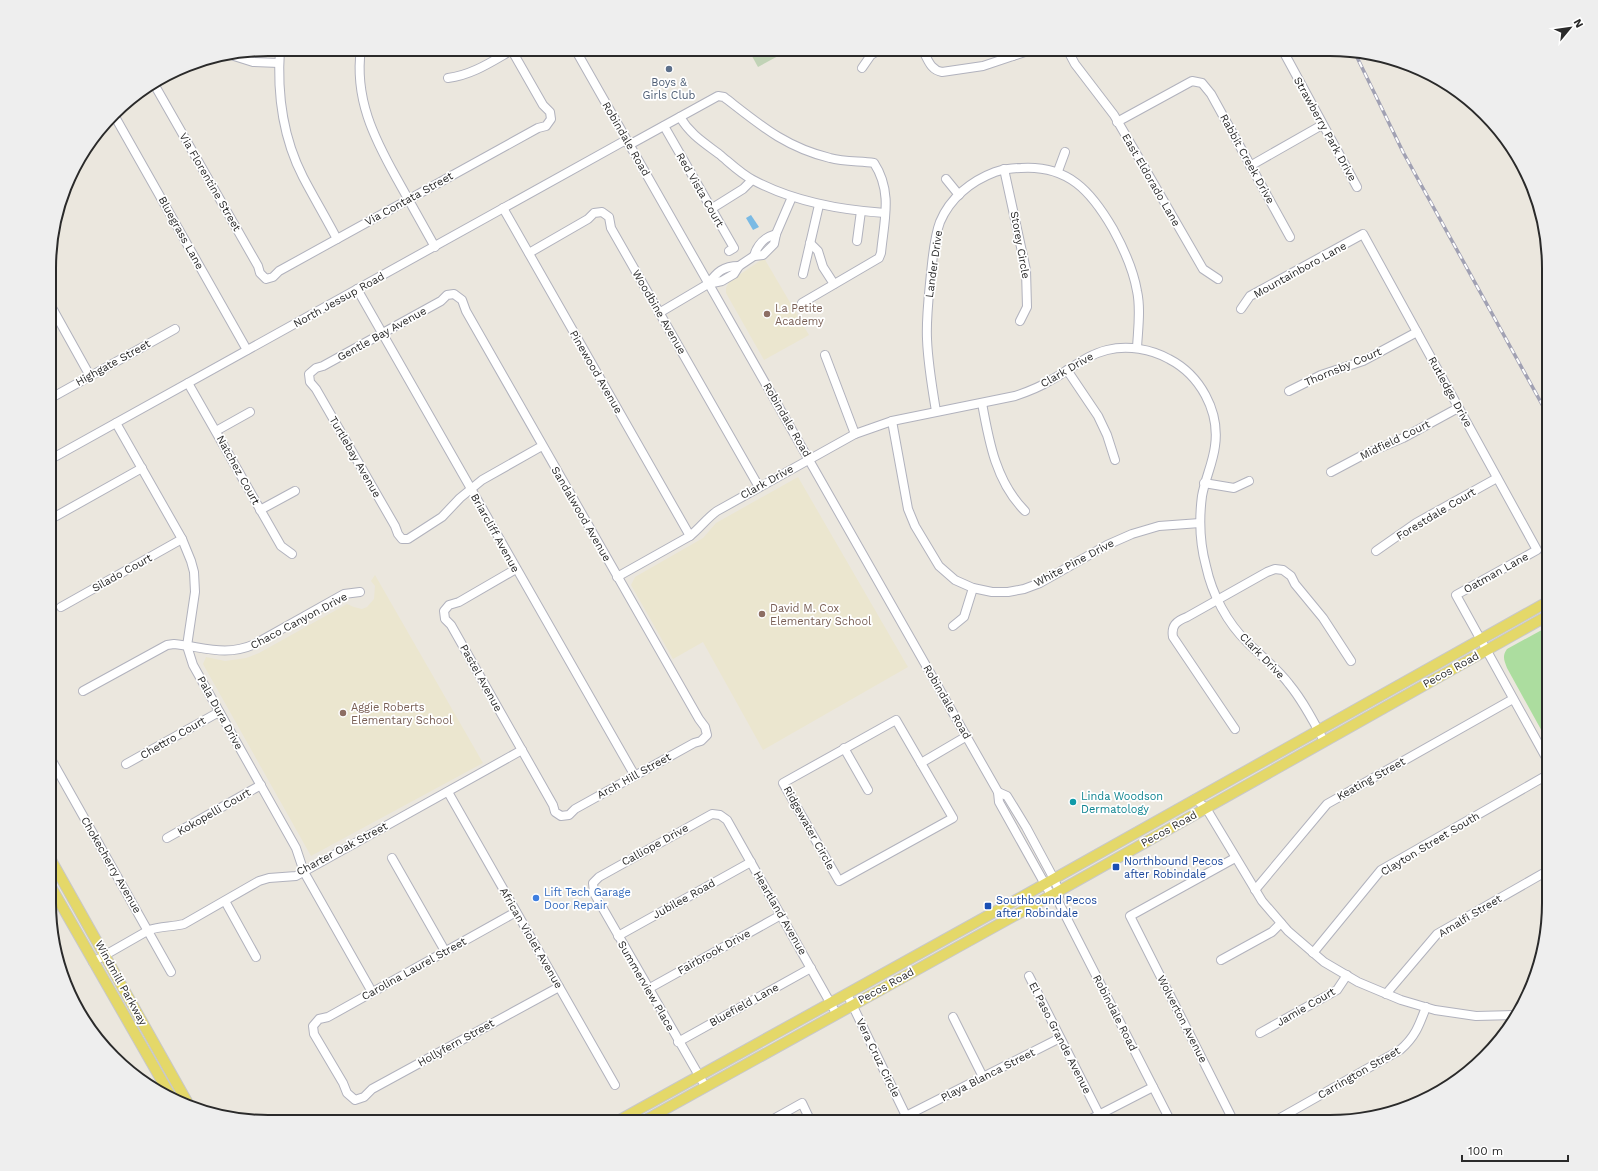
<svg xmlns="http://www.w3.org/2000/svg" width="1598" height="1171" font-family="'Work Sans',sans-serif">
	<rect width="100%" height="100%" fill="#ebe7de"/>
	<g fill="#ebe6cf">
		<path d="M764,258L809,335L764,360L726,293V288L729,282Z"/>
		<path d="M798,477L908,667L763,750L703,642L673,659L631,585L635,577L703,538L716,523Z"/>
		<path d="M375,575L483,763L311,856L203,664L206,657L225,661L246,658L259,653L347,604L354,607L362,609L367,607L374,599L375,586L371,581Z"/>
	</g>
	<path fill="#acdd9f" d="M1549,626V744L1507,668C1504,660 1502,656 1507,649Z"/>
	<path fill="#c1d3b6" d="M748,49H791L758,67Z"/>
	<path fill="#7abae4" d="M751,215L759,227L753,230L746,218Z"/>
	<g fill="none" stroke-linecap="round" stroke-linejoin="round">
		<defs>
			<g id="minor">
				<path d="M280,49C277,92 283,138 303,177C314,198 326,218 337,239"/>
				<path d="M361,49C354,98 374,138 397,179C410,202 422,224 435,247"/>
				<path d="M575,49L998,792L999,802L1051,895L1059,903L1171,1122"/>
				<path d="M922,49C928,59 930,70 942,72L983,66L1034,49"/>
				<path d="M1009,49L1013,56"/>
				<path d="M1067,49L1075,64L1114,115L1203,269L1218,279"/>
				<path d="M1282,49L1357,187"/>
				<path d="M234,56L253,62L279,63"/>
				<path d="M862,68L871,55L881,49"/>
				<path d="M448,78C472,75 491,62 512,50"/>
				<path d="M154,84L258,266L260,273L266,279L273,277L279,271L538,128L546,126L551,119L550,112L543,105L511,49"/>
				<path d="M114,115L247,350"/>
				<path d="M680,117C690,134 703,142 719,154C730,163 741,174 753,180C794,202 839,210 885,213"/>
				<path d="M1117,122L1192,81L1202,83L1211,94L1290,237"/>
				<path d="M664,126L734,248L729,251"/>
				<path d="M629,145L718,96L724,97C760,125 785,147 830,158C844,162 860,161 874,163C893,192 884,221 881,253L879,258L802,303"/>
				<path d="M1250,166L1322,125"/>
				<path d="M1004,169L1026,270L1027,307L1020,321"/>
				<path d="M1058,171L1065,152"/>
				<path d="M946,179L959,195"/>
				<path d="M503,208L690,536"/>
				<path d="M711,209L743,189L752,180"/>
				<path d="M857,241L861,211"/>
				<path d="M810,243L818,251L823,267L834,284"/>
				<path d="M529,253L588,219L594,213L602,212L609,217L611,228L759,487"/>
				<path d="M754,256C757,245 765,237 776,234"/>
				<path d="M803,274L819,205"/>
				<path d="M708,284C717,272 723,266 739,266"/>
				<path d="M357,289L635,776"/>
				<path d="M51,306L90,376"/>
				<path d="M1241,309L1250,296L1363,234L1537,550L1456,595L1549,763"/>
				<path d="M659,313L708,284L722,281L734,274L739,266L754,256L763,255L774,244L776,234L792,197"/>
				<path d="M825,355L855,434"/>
				<path d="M1067,370L1098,416L1107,435L1115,460"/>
				<path d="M188,383L281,546L292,554"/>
				<path d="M1289,391L1321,375L1363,361L1417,332"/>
				<path d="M51,398L175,329"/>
				<path d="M982,403C989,442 996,482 1025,511"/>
				<path d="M936,411C932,387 928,364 927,339C926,317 929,295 931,273C933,256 934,238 940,222C950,198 971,181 995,172C1004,169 1011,168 1021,168C1068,165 1091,191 1113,229C1124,249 1133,268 1137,291C1141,309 1138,329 1137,348"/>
				<path d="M892,421L908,509L915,526L939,566L955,580L973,588L992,592H1008L1024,589L1040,583L1107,545L1132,534L1159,526L1200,523"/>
				<path d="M116,423L182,539L191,561L194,572L195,592L187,646L193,665L296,848L304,872L372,992"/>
				<path d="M216,431L250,412"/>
				<path d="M51,459L626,140"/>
				<path d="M1331,472L1363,455L1403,438L1458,408"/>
				<path d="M1204,483L1234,488L1249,481"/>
				<path d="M260,510L295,491"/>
				<path d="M51,519L142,468"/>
				<path d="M1376,551L1416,523L1497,478"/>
				<path d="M516,569L459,602L449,605L444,611L445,619L451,625L553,805L555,812L561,816L569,815L575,809L694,743L701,741L707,735L705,727L699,719L466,311L462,300L454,294L447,295L441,301L323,366L316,368L309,374L310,382L316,389L395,526L398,534L402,539H408L442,517L460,498L482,480L542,446"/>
				<path d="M617,577L690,536C700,528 707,518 717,511L855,434L892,421L1015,396C1027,392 1040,387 1051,380C1070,370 1086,355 1107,350C1128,345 1151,349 1169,359C1200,375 1220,411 1215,446C1213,463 1205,479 1202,496C1199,519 1200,544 1206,566C1212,594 1227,623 1248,643C1262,657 1277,668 1289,684C1303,701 1314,722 1324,741"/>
				<path d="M61,607L182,539"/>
				<path d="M953,626L964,617L973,588"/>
				<path d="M83,691L167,645L174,644C204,647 226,657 255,644L344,594L360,592"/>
				<path d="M896,720L953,818L839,881L783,783Z"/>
				<path d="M1235,729L1173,637C1171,626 1176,621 1187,617L1267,572L1275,569L1283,570L1291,576L1295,584L1323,618L1351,661"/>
				<path d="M844,748L868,790"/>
				<path d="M51,759L171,972"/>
				<path d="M921,763L967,736"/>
				<path d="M126,764L219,712"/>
				<path d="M448,792L615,1085"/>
				<path d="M998,792L1007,796L1026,827L1054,879L1059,891V896"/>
				<path d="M1195,799L1206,808L1262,901L1288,931L1324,962L1358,982L1401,1000L1435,1010L1476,1016L1515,1015"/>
				<path d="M167,838L261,785"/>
				<path d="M392,858L445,951"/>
				<path d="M1255,890L1327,804L1513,699"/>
				<path d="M225,901L256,957"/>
				<path d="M516,912L328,1017L319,1019L313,1026L314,1034L343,1083L347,1093L355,1100L364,1097L372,1089L559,987"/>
				<path d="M618,936L751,862"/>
				<path d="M1313,953L1381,870L1549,774"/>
				<path d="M1221,960L1272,932L1281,923"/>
				<path d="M93,962L149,930C160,926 172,927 184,924L259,881L269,878L296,876L522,750"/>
				<path d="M1029,976L1103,1122"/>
				<path d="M648,989L781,915"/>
				<path d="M847,994L909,1122"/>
				<path d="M1386,994L1437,934L1549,870"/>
				<path d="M953,1017L983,1077"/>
				<path d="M1260,1033L1337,990L1347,975"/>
				<path d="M678,1042L811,968"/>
				<path d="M705,1086L594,893L593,883L599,877L712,814L720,815L727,820L836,1013"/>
				<path d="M768,1122L802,1103L811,1122"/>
				<path d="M894,1122L1060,1038"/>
				<path d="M1085,1122L1153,1087"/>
				<path d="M1234,1122L1130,916L1235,858"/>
				<path d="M1273,1122L1400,1050C1415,1037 1419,1026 1426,1007"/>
			</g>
			<g id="major">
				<path d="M51,860L190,1107"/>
				<path d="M51,887L170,1095"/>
				<path d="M616,1122L1034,890L1549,601"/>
				<path d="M642,1122L1059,891L1549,615"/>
			</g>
		</defs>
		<use href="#minor" stroke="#b1b2bd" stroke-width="10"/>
		<use href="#major" stroke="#c8c8c8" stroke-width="12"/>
		<use href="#minor" stroke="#fff" stroke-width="8"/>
		<use href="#major" stroke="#e4d869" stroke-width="10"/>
		<defs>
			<path id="rail" d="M1354,51L1403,152L1549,417"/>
		</defs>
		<use href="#rail" stroke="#a1a1b3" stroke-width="3.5"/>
		<use href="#rail" stroke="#fff" stroke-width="2" stroke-dasharray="6" stroke-linecap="butt"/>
	</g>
	<circle fill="#5c6f8a" stroke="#fff" stroke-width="1.5" cx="669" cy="69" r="4"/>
	<g fill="#8d6e63" stroke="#fff" stroke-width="1.5">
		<circle cx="767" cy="314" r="4"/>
		<circle cx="762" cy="614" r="4"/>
		<circle cx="343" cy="713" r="4"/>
	</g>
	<circle fill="#0f9aa8" stroke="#fff" stroke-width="1.5" cx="1073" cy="802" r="4"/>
	<g fill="#1a4fb4" stroke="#fff" stroke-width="1.5">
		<rect x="1112" y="863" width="8" height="8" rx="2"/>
		<rect x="984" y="902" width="8" height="8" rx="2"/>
	</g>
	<circle fill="#3f7fe0" stroke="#fff" stroke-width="1.5" cx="536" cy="898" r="4"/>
	<g text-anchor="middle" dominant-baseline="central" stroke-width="3.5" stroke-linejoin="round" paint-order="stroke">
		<g font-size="11" fill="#4e5e75" stroke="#fff">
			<text x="669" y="82">Boys &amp;<tspan x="669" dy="13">Girls Club</tspan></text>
		</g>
		<g font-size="11" fill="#2a2a2a" stroke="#fff">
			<text transform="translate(1325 129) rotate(61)">Strawberry Park Drive</text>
			<text transform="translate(626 139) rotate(60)">Robindale Road</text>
			<text transform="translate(1247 159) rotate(61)">Rabbit Creek Drive</text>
			<text transform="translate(1151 180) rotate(60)">East Eldorado Lane</text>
			<text transform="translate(210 182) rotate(60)">Via Florentine Street</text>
			<text transform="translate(700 190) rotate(60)">Red Vista Court</text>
			<text transform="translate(409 199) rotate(-29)">Via Contata Street</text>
			<text transform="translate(181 233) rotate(61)">Bluegrass Lane</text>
			<text transform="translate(1020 245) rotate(80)">Storey Circle</text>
			<text transform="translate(934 264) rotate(-82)">Lander Drive</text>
			<text transform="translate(1300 270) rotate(-29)">Mountainboro Lane</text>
			<text transform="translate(339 300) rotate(-29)">North Jessup Road</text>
			<text transform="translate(659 312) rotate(60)">Woodbine Avenue</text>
			<text transform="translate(382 334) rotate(-29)">Gentle Bay Avenue</text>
			<text transform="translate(113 363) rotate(-29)">Highgate Street</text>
			<text transform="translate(1343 367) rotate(-23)">Thornsby Court</text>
			<text transform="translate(1067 370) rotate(-30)">Clark Drive</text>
			<text transform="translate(596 372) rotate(60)">Pinewood Avenue</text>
			<text transform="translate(1450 392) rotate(61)">Rutledge Drive</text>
			<text transform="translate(787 420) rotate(60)">Robindale Road</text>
			<text transform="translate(1395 440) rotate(-26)">Midfield Court</text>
			<text transform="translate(355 457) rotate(60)">Turtlebay Avenue</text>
			<text transform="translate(238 470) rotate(61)">Natchez Court</text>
			<text transform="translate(767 482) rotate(-29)">Clark Drive</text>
			<text transform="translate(581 514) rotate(60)">Sandalwood Avenue</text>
			<text transform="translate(1436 514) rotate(-31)">Forestdale Court</text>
			<text transform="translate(495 533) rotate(61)">Briarcliff Avenue</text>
			<text transform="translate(1074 563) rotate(-28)">White Pine Drive</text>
			<text transform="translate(122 573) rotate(-29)">Silado Court</text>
			<text transform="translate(1496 573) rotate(-29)">Oatman Lane</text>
			<text transform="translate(299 621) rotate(-28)">Chaco Canyon Drive</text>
			<text transform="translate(1262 656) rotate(46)">Clark Drive</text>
			<text transform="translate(1451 670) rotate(-29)">Pecos Road</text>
			<text transform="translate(481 678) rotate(61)">Pastel Avenue</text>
			<text transform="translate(947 702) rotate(60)">Robindale Road</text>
			<text transform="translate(220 713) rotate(61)">Pala Dura Drive</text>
			<text transform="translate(173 738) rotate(-30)">Chettro Court</text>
			<text transform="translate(634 776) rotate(-29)">Arch Hill Street</text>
			<text transform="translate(1371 779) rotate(-29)">Keating Street</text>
			<text transform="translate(214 812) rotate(-30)">Kokopelli Court</text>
			<text transform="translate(809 828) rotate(61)">Ridgewater Circle</text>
			<text transform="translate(1169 829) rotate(-29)">Pecos Road</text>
			<text transform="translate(1430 844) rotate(-31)">Clayton Street South</text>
			<text transform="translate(655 845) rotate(-29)">Calliope Drive</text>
			<text transform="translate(342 849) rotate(-28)">Charter Oak Street</text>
			<text transform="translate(111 865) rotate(60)">Chokecherry Avenue</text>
			<text transform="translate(684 899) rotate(-29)">Jubilee Road</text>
			<text transform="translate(780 913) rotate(60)">Heartland Avenue</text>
			<text transform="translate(1470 916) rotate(-31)">Amalfi Street</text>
			<text transform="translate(531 938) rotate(60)">African Violet Avenue</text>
			<text transform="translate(714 952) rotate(-29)">Fairbrook Drive</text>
			<text transform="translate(414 969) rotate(-29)">Carolina Laurel Street</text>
			<text transform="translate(121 983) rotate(61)">Windmill Parkway</text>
			<text transform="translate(646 986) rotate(60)">Summerview Place</text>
			<text transform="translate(886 986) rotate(-29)">Pecos Road</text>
			<text transform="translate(744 1005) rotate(-29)">Bluefield Lane</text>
			<text transform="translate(1306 1007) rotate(-30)">Jamie Court</text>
			<text transform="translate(1115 1013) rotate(63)">Robindale Road</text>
			<text transform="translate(1182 1019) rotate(63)">Wolverton Avenue</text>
			<text transform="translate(1060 1038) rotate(63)">El Paso Grande Avenue</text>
			<text transform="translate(456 1043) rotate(-29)">Hollyfern Street</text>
			<text transform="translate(878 1058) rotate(64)">Vera Cruz Circle</text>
			<text transform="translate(1359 1073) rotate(-30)">Carrington Street</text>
			<text transform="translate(988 1075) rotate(-27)">Playa Blanca Street</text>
		</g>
		<g font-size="11" fill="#785e54" stroke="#fff" text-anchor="start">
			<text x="775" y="308">La Petite<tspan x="775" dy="13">Academy</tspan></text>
			<text x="770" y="608">David M. Cox<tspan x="770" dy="13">Elementary School</tspan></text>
			<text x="351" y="707">Aggie Roberts<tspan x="351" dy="13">Elementary School</tspan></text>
		</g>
		<g font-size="11" fill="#0d838f" stroke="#fff" text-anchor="start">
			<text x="1081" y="796">Linda Woodson<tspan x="1081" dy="13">Dermatology</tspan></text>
		</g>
		<g font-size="11" fill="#164399" stroke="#fff" text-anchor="start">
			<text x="1124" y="861">Northbound Pecos<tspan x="1124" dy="13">after Robindale</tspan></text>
			<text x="996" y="900">Southbound Pecos<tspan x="996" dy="13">after Robindale</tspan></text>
		</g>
		<g font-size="11" fill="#366cbe" stroke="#fff" text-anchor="start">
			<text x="544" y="892">Lift Tech Garage<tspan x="544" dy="13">Door Repair</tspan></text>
		</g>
	</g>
	<path d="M0 0H1598V1171H0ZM268 56H1330A212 212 0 0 1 1542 268V903A212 212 0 0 1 1330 1115H268A212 212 0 0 1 56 903V268A212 212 0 0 1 268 56Z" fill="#eee" fill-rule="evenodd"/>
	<path fill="none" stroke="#2a2a2a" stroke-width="2" d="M268 56H1330A212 212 0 0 1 1542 268V903A212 212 0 0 1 1330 1115H268A212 212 0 0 1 56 903V268A212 212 0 0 1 268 56Z"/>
	<g transform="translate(1570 28) rotate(61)" stroke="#ffffff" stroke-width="3" paint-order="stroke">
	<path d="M0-3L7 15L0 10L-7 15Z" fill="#2a2a2a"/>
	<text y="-6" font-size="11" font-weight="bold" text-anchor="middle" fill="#2a2a2a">N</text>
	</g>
	<path d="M1462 1155v6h106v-6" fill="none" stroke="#2a2a2a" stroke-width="2"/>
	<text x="1468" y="1155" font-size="12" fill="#2a2a2a" stroke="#ffffff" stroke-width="3" paint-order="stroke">100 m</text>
</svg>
